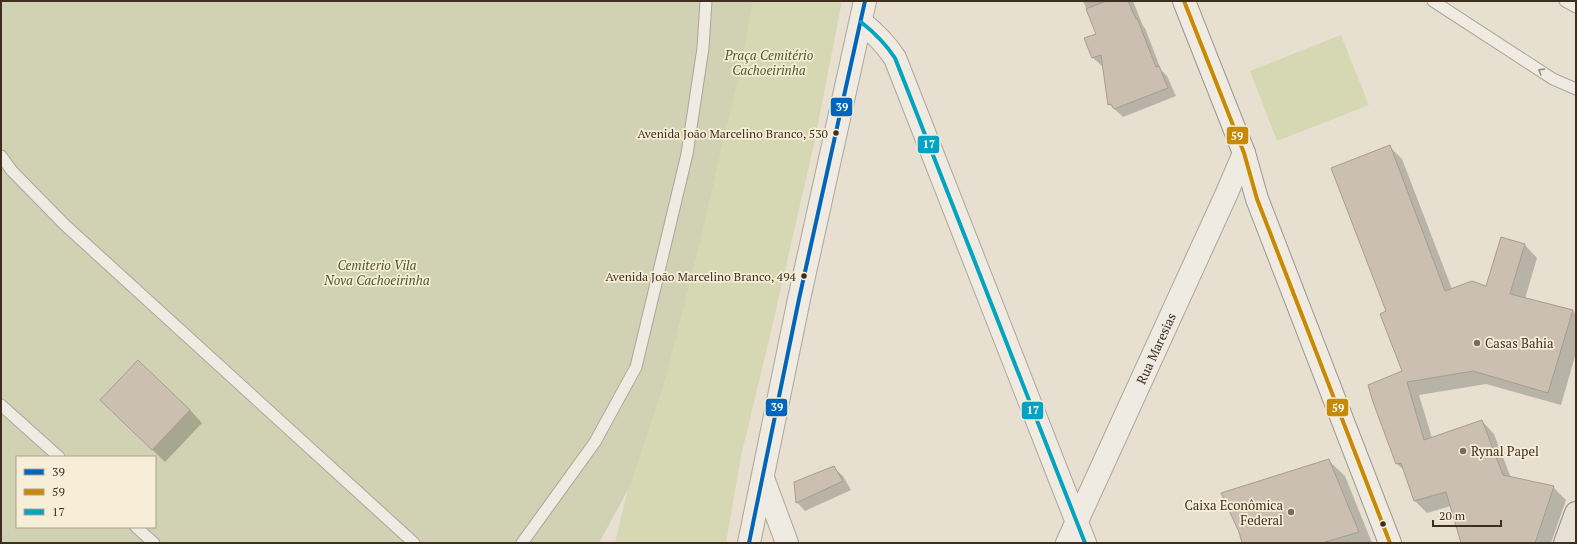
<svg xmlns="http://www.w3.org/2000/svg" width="1577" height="544" font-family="'PT Serif',serif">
	<rect width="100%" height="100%" fill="#e7e0d1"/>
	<g fill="#d6d7b3">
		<path d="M718,1H842L814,144L770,336L741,456L726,543H615L663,341Z"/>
		<path d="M1341,35L1369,105L1277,141L1250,71Z"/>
	</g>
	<path fill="#d1d1b3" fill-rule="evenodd" d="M1,1H753L742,60L699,245L665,380L630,486L599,543H1ZM17,457H155V527H17Z"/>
	<g fill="#0003">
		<path d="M1083,1H1133L1143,26L1145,28L1161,70L1167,76L1176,96L1123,117L1109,104L1104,65L1102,66L1093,58L1085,38L1097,34Z"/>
		<path d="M1389,146L1402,159L1452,289L1486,288L1525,245L1537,258L1525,299L1572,310L1576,314V353L1561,405L1486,384L1419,395L1432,438L1482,421L1494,434L1511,478L1553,487L1566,500L1551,543H1463L1451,506L1427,513L1415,501L1404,470L1397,464L1403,372L1387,312Z"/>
		<path d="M190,410L202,423L165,462L114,413Z"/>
		<path d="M1329,461L1345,476L1372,543H1243Z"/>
		<path d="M834,468L843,476L851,490L805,511L797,502Z"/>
	</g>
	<g fill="#cbbfb2" stroke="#a89c90">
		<path d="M1106,1H1128L1136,19L1137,18L1156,67L1159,66L1168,88L1114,109L1111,104L1108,105L1101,55L1092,58L1084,38L1096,34L1086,9Z"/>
		<path d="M1390,145L1445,291L1472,281L1486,286L1501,237L1525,244L1510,294L1573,310L1548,393L1473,371L1407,382L1424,440L1482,420L1503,475L1554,486L1535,543H1461L1446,492L1414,501L1401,463L1396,464L1373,402L1368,385L1402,371L1380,314L1386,311L1331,168Z"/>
		<path d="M138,360L190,410L152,450L100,400Z"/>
		<path d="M1329,459L1359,532L1322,543H1242L1239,532L1221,493Z"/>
		<path d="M834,466L843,481L796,503L794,482Z"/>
	</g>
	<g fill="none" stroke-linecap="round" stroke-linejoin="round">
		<defs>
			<g id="service">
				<path d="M1433,1L1553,79L1576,89"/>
				<path d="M1565,1L1576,7"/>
				<path d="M1,156L12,171L65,225L414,543"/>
				<path d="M1,405L59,457"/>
				<path d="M136,527L154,543"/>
				<path d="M522,543L595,442L636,367L687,154L703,48L706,1"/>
			</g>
			<g id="minor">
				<path d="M861,22C875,33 885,43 895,58L1085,543"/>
				<path d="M763,478L787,543"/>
				<path id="s1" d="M1067,543L1226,195L1244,153"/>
			</g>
			<path id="tertiary" d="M749,543L799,299L865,1"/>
			<path id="secondary" d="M1184,1L1244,153L1257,199L1390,543"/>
			<path id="primary" d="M1565,543L1576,513"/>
		</defs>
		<use href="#service" stroke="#ada599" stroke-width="13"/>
		<use href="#minor" stroke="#ada599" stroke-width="24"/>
		<use href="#tertiary" stroke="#ada599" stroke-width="24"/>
		<use href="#secondary" stroke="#9c958a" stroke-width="24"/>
		<use href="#primary" stroke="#928b80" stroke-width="24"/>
		<use href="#service" stroke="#efebe3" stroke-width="11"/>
		<use href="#minor" stroke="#efebe3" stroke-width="22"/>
		<use href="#tertiary" stroke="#efebe3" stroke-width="22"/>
		<use href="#secondary" stroke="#efebe3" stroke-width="22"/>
		<use href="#primary" stroke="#e6e1d4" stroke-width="22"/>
		<defs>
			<path id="bus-1" d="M749,543L799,299L865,1"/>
			<path id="bus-2" d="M1184,1L1244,153L1257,199L1390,543"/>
			<path id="bus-3" d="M861,22C875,33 885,43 895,58L1085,543"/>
		</defs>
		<use href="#bus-1" stroke="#f7eed8" stroke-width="7"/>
		<use href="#bus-2" stroke="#f7eed8" stroke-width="7"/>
		<use href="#bus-3" stroke="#f7eed8" stroke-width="7"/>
		<use href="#bus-1" stroke="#0065bd" stroke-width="4"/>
		<use href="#bus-2" stroke="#c88808" stroke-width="4"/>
		<use href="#bus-3" stroke="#03a3c5" stroke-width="4"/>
	</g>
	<defs><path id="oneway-chevron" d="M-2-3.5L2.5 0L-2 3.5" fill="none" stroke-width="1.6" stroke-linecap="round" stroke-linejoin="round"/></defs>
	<use stroke="#968c82" href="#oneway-chevron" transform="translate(1541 71) rotate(-148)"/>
	<g fill="#3d2e20" stroke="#f7eed8" stroke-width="1.5">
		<circle cx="836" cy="133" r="3.5"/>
		<circle cx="804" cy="276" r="3.5"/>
		<circle cx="1383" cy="524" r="3.5"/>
	</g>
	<g fill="#786c5e" stroke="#f7eed8" stroke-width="1.5">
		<circle cx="1477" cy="343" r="4"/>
		<circle cx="1463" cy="451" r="4"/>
		<circle cx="1291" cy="512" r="4"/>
	</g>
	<g text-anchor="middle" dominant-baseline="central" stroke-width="3.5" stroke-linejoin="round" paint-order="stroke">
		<g font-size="12" fill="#3d2e20" stroke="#f7eed8" text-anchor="end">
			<text x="828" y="133">Avenida João Marcelino Branco, 530</text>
			<text x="796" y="276">Avenida João Marcelino Branco, 494</text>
		</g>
		<g font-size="13" font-style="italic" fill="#4d5a26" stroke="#f7eed8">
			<text x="769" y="55">Praça Cemitério<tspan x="769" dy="15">Cachoeirinha</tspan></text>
			<text x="377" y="265">Cemiterio Vila<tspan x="377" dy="15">Nova Cachoeirinha</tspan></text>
		</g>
		<g font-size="13" fill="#3d2e20" stroke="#f7eed8" text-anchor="start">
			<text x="1485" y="343">Casas Bahia</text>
			<text x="1471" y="451">Rynal Papel</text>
			<text x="1283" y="505" text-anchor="end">Caixa Econômica<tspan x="1283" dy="15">Federal</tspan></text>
		</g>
		<g font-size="13" fill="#3d2e20" stroke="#f7eed8">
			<text stroke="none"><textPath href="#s1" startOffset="214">Rua Maresias</textPath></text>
		</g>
	</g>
	<g stroke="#f7eed8" stroke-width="1.5">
		<rect x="830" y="97" width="23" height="20" rx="4" fill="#0065bd"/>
		<rect x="1226" y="126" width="23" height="19" rx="4" fill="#c88808"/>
		<rect x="917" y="135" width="23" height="19" rx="4" fill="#03a3c5"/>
		<rect x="765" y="398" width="23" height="19" rx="4" fill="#0065bd"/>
		<rect x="1326" y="398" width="23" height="19" rx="4" fill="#c88808"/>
		<rect x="1021" y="401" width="23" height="19" rx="4" fill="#03a3c5"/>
	</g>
	<g font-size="11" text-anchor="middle" font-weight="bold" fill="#fff">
		<text x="842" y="111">39</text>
		<text x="1237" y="140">59</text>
		<text x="929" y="148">17</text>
		<text x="777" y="411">39</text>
		<text x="1338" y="412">59</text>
		<text x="1033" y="414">17</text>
	</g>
	<rect width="1577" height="544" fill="none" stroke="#3d2e20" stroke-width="4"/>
	<rect x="16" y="456" width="140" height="72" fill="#f7eed8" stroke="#ada18e"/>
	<rect x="24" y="469" width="20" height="6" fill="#0065bd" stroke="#ada18e"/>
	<text x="52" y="476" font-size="12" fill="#3d2e20">39</text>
	<rect x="24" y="489" width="20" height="6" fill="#c88808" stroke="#ada18e"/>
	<text x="52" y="496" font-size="12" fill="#3d2e20">59</text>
	<rect x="24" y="509" width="20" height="6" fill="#03a3c5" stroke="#ada18e"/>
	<text x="52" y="516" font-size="12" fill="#3d2e20">17</text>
	<path d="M1433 520v6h68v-6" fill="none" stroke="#3d2e20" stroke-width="2"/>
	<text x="1439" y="520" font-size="12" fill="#3d2e20" stroke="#f7eed8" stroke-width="3" paint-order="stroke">20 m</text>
</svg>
